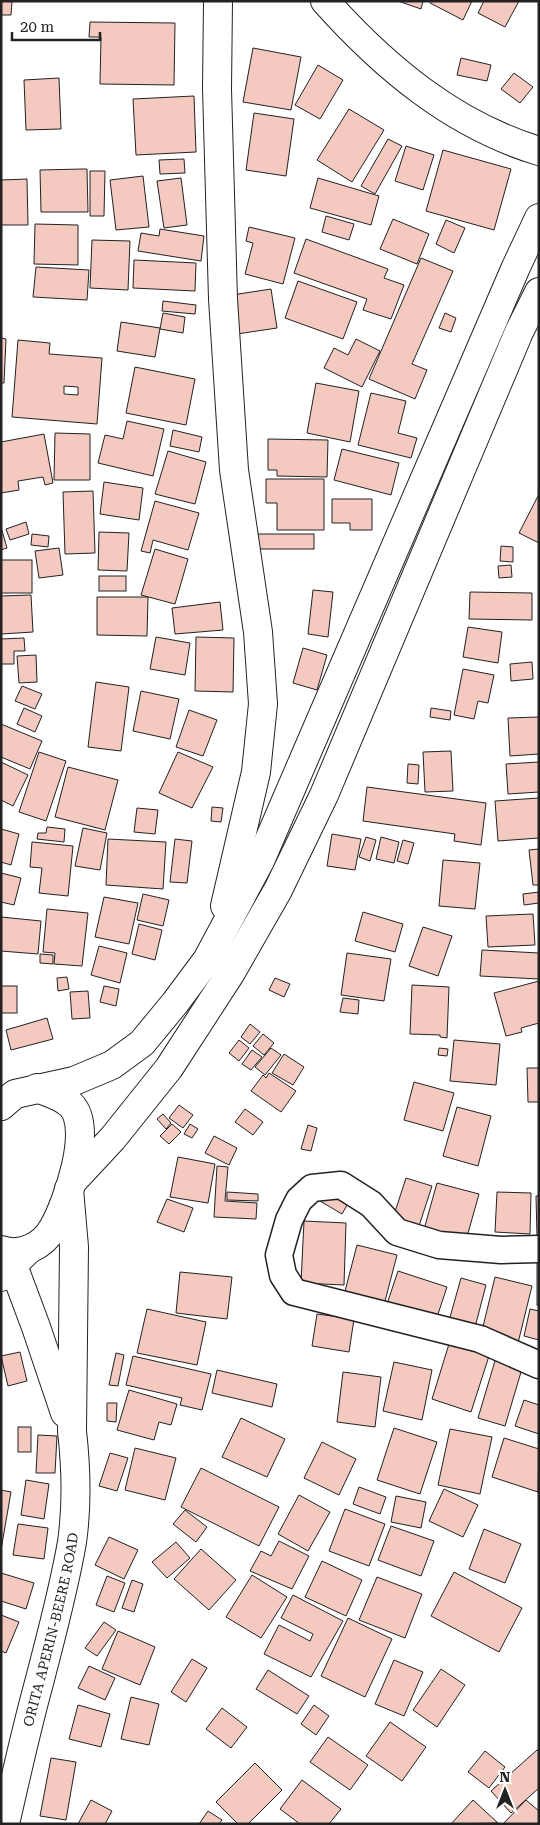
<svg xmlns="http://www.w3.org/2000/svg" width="540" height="1825" font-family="'Roboto Serif',serif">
	<rect width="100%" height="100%" fill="#fff"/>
	<g fill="#f3c9c0" stroke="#222" fill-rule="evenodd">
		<path d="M1,1H12L11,15H1Z"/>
		<path d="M398,1H423L421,9Z"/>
		<path d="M431,1H472L463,20L430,3Z"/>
		<path d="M484,1H519L505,27L478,13Z"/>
		<path d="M90,22L175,23L174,85L100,84L101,37H89Z"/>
		<path d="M253,48L301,57L291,110L243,102Z"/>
		<path d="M461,58L491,65L487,81L457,75Z"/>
		<path d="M318,65L343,80L320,119L295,105Z"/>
		<path d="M514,73L533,87L520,103L501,89Z"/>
		<path d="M59,78L61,129L26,130L24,80Z"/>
		<path d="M194,96L196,152L136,155L133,99Z"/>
		<path d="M349,109L384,130L352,182L317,160Z"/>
		<path d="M254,113L294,119L286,176L246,170Z"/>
		<path d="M388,139L402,146L375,194L361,186Z"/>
		<path d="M406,146L434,155L423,190L395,181Z"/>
		<path d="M443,150L511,169L494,230L426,211Z"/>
		<path d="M184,159L185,173L160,174L159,160Z"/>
		<path d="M83,169H87L88,212H41L40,170Z"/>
		<path d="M90,171H105L104,216H90Z"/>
		<path d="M143,176L149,227L116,230L110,180Z"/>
		<path d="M181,178L187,225L164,228L157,181Z"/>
		<path d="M318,178L379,196L371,225L310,208Z"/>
		<path d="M27,179L28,225H1V180Z"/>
		<path d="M326,216L354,224L349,240L322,232Z"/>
		<path d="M393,219L429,234L417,264L380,249Z"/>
		<path d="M446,220L465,228L454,253L436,244Z"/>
		<path d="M35,224L78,225V265L34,264Z"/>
		<path d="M249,227L295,238L283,284L245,274L253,243L246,241Z"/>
		<path d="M160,229L204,236L201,261L138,251L141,233L159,236Z"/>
		<path d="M306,239L388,269L384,278L404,285L391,319L363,310L367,299L294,273Z"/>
		<path d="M92,240L130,241L128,290L90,288Z"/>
		<path d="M421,258L453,271L412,364L427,370L415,399L369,379Z"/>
		<path d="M134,260L196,263L195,291L133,288Z"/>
		<path d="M36,267L89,270L87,300L33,297Z"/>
		<path d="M298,281L357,302L343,339L285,318Z"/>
		<path d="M271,289L277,328L237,334L232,295Z"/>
		<path d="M163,301L196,305L195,314L162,311Z"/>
		<path d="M163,313L185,317L183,333L160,329Z"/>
		<path d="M445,313L456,318L451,332L439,328Z"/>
		<path d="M121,322L160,328L155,357L117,351Z"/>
		<path d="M1,338L6,339L4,383H1Z"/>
		<path d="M356,339L380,351L362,387L324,368L334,348L348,355Z"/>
		<path d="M18,340L50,343L49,354L102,358L97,424L12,417ZM64,386L78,387V395L64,394Z"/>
		<path d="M135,367L195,379L186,425L126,413Z"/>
		<path d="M316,383L359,391L350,442L307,433Z"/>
		<path d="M371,393L406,401L398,433L417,438L411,458L358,445Z"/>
		<path d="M127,421L164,429L153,476L98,463L105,435L123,439Z"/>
		<path d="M173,430L202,437L199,452L170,446Z"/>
		<path d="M55,433L90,434V480H54Z"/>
		<path d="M44,434L53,483L45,485L43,477L18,481L19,490L1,493V442Z"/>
		<path d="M268,439L328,440L327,477L277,476V470H268Z"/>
		<path d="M342,449L399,463L391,495L334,480Z"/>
		<path d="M168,451L206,462L195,504L155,494Z"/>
		<path d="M266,479H324V530H277V503H266Z"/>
		<path d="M104,482L143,488L139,520L100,514Z"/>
		<path d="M93,491L95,553L65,554L63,492Z"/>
		<path d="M539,494V543L519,533Z"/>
		<path d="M332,499H372V530H350V523H332Z"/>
		<path d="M155,501L199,513L188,550L153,540L150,553L141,551Z"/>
		<path d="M26,522L29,534L10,540L6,529Z"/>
		<path d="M1,527L7,548L1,550Z"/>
		<path d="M99,532L129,533L127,571L98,570Z"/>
		<path d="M32,534L49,536L48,547L31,545Z"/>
		<rect x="257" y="534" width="57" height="15"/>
		<path d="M501,546L513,547V562L500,561Z"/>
		<path d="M59,548L63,575L39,578L35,551Z"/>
		<path d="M155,549L188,559L175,604L141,595Z"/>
		<rect x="1" y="560" width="31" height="33"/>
		<path d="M511,565L512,577L499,578L498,566Z"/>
		<rect x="99" y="576" width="27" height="15"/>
		<path d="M313,590L333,592L328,637L308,634Z"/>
		<path d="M470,592L532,593V620L469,619Z"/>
		<path d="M31,595L33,632L1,634V596Z"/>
		<path d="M97,597H148L147,636L97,635Z"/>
		<path d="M220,602L223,630L175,634L172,608Z"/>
		<path d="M468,627L502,632L498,663L463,657Z"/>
		<path d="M156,637L190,643L185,675L150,669Z"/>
		<path d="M196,637L234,638L233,692L195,691Z"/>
		<path d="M24,638L25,651H14V664H1V639Z"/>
		<path d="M303,648L327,655L317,690L293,683Z"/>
		<path d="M36,655L37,682L19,683L17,656Z"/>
		<path d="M532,662L533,679L511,681L510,664Z"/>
		<path d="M463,669L494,675L488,703L478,701L474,719L454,715Z"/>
		<path d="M96,682L129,687L121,751L88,747Z"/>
		<path d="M22,686L42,694L35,709L15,701Z"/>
		<path d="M141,691L179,699L170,739L133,731Z"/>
		<path d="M24,708L42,716L35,732L17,724Z"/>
		<path d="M431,708L451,711L450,720L430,717Z"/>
		<path d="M189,710L217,720L203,756L176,747Z"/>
		<path d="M539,717V754L510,756L508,718Z"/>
		<path d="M1,724L42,741L30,769L1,757Z"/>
		<path d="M451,751L453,791L425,792L423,752Z"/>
		<path d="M39,752L66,761L46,821L19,812Z"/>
		<path d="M178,752L213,767L192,808L159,793Z"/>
		<path d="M1,762L28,775L13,806L1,800Z"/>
		<path d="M539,762V792L508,794L506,764Z"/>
		<path d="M408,764L419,765L418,784L407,783Z"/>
		<path d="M68,767L118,780L105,830L55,817Z"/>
		<path d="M367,787L486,803L481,845L454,841L455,834L363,821Z"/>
		<path d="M539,798V838L498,841L495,801Z"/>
		<path d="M212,807L223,808L221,822L211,821Z"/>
		<path d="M137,808L158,810L155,834L134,832Z"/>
		<path d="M47,827L65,829L64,842L37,839L38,833H46Z"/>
		<path d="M83,828L107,833L100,870L75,866Z"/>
		<path d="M1,829L19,834L11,865L1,862Z"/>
		<path d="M332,834L361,839L355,870L327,866Z"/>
		<path d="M366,837L376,840L370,861L359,857Z"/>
		<path d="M381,837L399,842L394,863L376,859Z"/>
		<path d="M108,839L166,842L163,889L106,885Z"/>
		<path d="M175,839L192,841L187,883L170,882Z"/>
		<path d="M403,840L414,843L408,864L397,861Z"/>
		<path d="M32,842L73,846L68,896L39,893L42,868L30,867Z"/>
		<path d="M539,849V885H533L529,850Z"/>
		<path d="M443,860L480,863L475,909L439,906Z"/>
		<path d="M1,873L21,878L14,905L1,902Z"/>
		<path d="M539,892V903L524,905L523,894Z"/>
		<path d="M143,894L169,900L163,926L137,920Z"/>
		<path d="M104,897L138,903L129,944L95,937Z"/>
		<path d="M47,909L88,913L82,966L54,964L55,953L43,952Z"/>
		<path d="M363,912L403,924L395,952L355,941Z"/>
		<path d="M533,914L535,945L488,947L486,916Z"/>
		<path d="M1,917L41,921L38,954L1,951Z"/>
		<path d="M139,924L162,930L155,960L132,954Z"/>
		<path d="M423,927L452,936L438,976L409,966Z"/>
		<path d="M99,946L127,953L120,983L91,975Z"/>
		<path d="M482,950L539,953V979L480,976Z"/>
		<path d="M347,953L391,959L384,1001L341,995Z"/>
		<path d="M40,954L53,955V964L40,963Z"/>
		<path d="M67,977L69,989L58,991L57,978Z"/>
		<path d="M275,978L290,984L284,997L269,990Z"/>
		<path d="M539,981V1023L521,1028L522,1032L506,1036L494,993Z"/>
		<path d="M412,985L449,987L447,1038L440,1037V1035L410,1034Z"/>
		<rect x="1" y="986" width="16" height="27"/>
		<path d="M104,986L119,989L116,1006L100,1002Z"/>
		<path d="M88,991L90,1018L72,1019L70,992Z"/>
		<path d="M343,998L359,1000L358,1014L340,1012Z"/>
		<path d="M47,1018L53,1039L11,1050L6,1030Z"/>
		<path d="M250,1024L260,1032L250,1044L241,1037Z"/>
		<path d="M263,1034L274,1043L264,1055L253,1046Z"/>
		<path d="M239,1040L249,1048L239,1061L229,1053Z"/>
		<path d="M454,1040L500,1044L496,1085L450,1081Z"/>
		<path d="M271,1048L281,1055L265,1075L255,1067Z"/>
		<path d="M439,1048L448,1049L447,1056L438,1055Z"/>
		<path d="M252,1050L262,1057L251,1070L242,1064Z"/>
		<path d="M284,1054L304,1067L293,1085L272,1073Z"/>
		<path d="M527,1068H539V1102H528Z"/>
		<path d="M269,1073L296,1091L281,1112L251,1091L263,1075L266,1078Z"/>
		<path d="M414,1082L454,1093L443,1131L404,1120Z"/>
		<path d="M179,1105L193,1115L183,1128L169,1118Z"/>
		<path d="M457,1107L491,1116L478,1166L443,1156Z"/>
		<path d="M245,1109L263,1122L253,1135L235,1122Z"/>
		<path d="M163,1114L171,1123L166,1129L157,1119Z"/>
		<path d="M172,1124L181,1132L169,1144L160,1136Z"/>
		<path d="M190,1124L198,1129L192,1138L184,1134Z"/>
		<path d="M308,1125L317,1128L311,1151L301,1149Z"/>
		<path d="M214,1136L237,1148L229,1165L205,1153Z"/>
		<path d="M178,1157L215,1164L208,1203L170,1197Z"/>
		<path d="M217,1166L228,1167L225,1201L257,1203L256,1219L214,1217Z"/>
		<path d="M406,1178L432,1186L419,1226L393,1218Z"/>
		<path d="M437,1183L479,1194L465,1244L423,1233Z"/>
		<path d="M329,1187L350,1200L342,1214L320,1201Z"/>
		<path d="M227,1192L258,1194V1201L227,1200Z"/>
		<path d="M497,1192L531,1193L530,1234L495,1232Z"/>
		<path d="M536,1196H539V1237H537Z"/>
		<path d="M167,1199L193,1208L184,1232L157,1222Z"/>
		<path d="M304,1221L346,1223L344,1285L301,1283Z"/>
		<path d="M357,1245L397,1255L384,1305L344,1295Z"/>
		<rect x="537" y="1261" width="2" height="44"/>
		<path d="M398,1271L447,1287L434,1326L385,1310Z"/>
		<path d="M180,1272L232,1277L227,1319L176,1313Z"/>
		<path d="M495,1277L532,1286L518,1343L481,1335Z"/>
		<path d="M461,1278L486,1285L473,1335L447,1328Z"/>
		<path d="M147,1309L206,1322L197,1365L137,1353Z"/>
		<path d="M530,1309L539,1311V1340L524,1336Z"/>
		<path d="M317,1314L354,1319L349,1352L312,1346Z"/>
		<path d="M449,1344L489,1356L471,1412L432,1399Z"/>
		<path d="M20,1352L27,1381L8,1386L1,1356Z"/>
		<path d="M116,1353L124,1355L118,1386L109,1385Z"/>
		<path d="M497,1354L524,1362L505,1426L478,1418Z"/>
		<path d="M133,1356L211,1374L202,1410L180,1405L182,1398L126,1385Z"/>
		<path d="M394,1362L432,1370L422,1420L383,1411Z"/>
		<path d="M217,1370L277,1384L272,1407L212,1393Z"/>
		<path d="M343,1372L381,1377L375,1427L337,1422Z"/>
		<path d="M129,1390L177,1404L171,1425L159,1422L154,1440L117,1430Z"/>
		<path d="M524,1400L539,1405V1434L515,1426Z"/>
		<path d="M107,1403H117L116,1422L107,1421Z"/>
		<path d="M241,1418L285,1439L267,1477L222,1457Z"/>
		<rect x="18" y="1427" width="13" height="25"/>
		<path d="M394,1428L437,1442L420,1494L377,1480Z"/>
		<path d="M450,1429L492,1437L480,1494L438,1485Z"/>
		<path d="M38,1435L57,1436L55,1473H36Z"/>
		<path d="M504,1438L539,1449L538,1492L492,1477Z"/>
		<path d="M322,1442L356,1459L339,1495L304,1478Z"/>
		<path d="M135,1448L176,1458L165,1500L125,1490Z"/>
		<path d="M110,1453L128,1458L117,1491L99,1486Z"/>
		<path d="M201,1468L279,1507L259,1546L181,1507Z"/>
		<path d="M26,1480L49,1484L44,1519L21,1515Z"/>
		<path d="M359,1487L386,1497L380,1514L353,1504Z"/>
		<path d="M444,1489L478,1505L463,1537L429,1521Z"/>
		<path d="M1,1490L11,1492L1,1550Z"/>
		<path d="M299,1495L330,1512L308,1551L278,1534Z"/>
		<path d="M396,1496L426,1502L421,1528L391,1522Z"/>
		<path d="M345,1509L385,1524L369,1566L329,1551Z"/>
		<path d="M185,1510L207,1527L196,1542L173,1524Z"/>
		<path d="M18,1524L48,1528L44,1559L13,1555Z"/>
		<path d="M391,1526L434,1541L421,1576L378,1560Z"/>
		<path d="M484,1529L521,1544L505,1583L469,1569Z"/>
		<path d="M109,1537L138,1550L124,1579L95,1565Z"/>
		<path d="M279,1541L309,1556L292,1589L250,1571L261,1551L271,1556Z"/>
		<path d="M176,1542L190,1558L167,1578L152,1562Z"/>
		<path d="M201,1549L236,1580L209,1610L174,1579Z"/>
		<path d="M322,1561L362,1580L346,1616L305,1597Z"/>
		<path d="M454,1572L522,1608L499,1652L431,1616Z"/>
		<path d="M1,1573L34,1583L26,1609L1,1601Z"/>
		<path d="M252,1575L287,1597L261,1638L226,1617Z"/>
		<path d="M107,1576L125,1583L114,1612L96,1605Z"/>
		<path d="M377,1577L422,1594L405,1638L359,1620Z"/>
		<path d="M132,1580L143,1584L134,1612L122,1608Z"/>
		<path d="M293,1595L343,1621L311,1677L264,1654L279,1625L310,1641L313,1634L281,1618Z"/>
		<path d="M1,1615L19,1622L6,1653L1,1651Z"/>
		<path d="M348,1618L392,1639L365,1697L321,1676Z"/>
		<path d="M104,1622L116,1630L97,1656L85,1648Z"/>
		<path d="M118,1631L155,1647L140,1685L102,1669Z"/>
		<path d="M192,1659L207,1668L186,1702L171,1692Z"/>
		<path d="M394,1660L423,1672L404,1716L375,1704Z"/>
		<path d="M89,1666L115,1678L105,1700L78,1688Z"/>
		<path d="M441,1669L465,1685L437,1727L413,1710Z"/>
		<path d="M268,1670L309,1696L297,1714L256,1689Z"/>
		<path d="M131,1697L159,1704L149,1745L121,1739Z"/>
		<path d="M78,1705L110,1714L101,1747L69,1739Z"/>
		<path d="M314,1705L329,1716L316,1735L301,1724Z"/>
		<path d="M222,1708L247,1727L231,1748L206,1729Z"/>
		<path d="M390,1722L426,1747L402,1781L366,1756Z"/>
		<path d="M328,1737L368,1765L350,1790L310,1762Z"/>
		<path d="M537,1750L539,1751V1788L511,1813L491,1791Z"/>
		<path d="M485,1751L505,1767L489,1788L468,1772Z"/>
		<path d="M51,1758L76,1762L66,1820L40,1816Z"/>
		<path d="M255,1763L282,1790L248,1824H238L216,1802Z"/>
		<path d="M302,1780L341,1809L329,1824H300L280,1809Z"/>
		<path d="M91,1800L112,1811L105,1824H78Z"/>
		<path d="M473,1800L498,1823L451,1824Z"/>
		<path d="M526,1800L539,1811V1824H503Z"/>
		<path d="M208,1811L222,1820L219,1824H199Z"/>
	</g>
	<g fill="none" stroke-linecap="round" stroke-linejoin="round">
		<defs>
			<path id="street" d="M539,1249L501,1250L439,1245L397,1232L371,1204L341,1185L312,1188L299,1200L289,1220L279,1255L283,1275L294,1292L480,1339L539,1365"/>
			<g id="secondary">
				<path d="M8,1252L36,1327L65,1413"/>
				<path id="s1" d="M5,1824C16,1776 26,1730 39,1683C51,1636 64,1589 72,1542C77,1507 76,1466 72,1431L74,1247L69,1189"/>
			</g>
			<g id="highway">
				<path d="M218,1L217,89L223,299L234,470L258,632L263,704L256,772L225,906"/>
				<path d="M325,1C384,67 453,125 539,151"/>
				<path d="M1,1106L15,1094L74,1081L112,1065L142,1043L175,1003L207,960L260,861L516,267L539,218"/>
				<path d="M72,1182L113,1138L169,1068L230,974L278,890L324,795L519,332L539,292"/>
				<path d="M1,1250C21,1257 43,1246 53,1228C67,1204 94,1128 71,1105C62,1096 49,1093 37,1088"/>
				<path d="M1,1277L27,1251"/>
			</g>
		</defs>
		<use href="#street" stroke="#222" stroke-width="29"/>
		<use href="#secondary" stroke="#222" stroke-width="30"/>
		<use href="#highway" stroke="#222" stroke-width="30"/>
		<use href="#street" stroke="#fff" stroke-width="26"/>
		<use href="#secondary" stroke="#fff" stroke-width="28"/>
		<use href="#highway" stroke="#fff" stroke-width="28"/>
	</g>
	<g text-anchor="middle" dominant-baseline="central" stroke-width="4" stroke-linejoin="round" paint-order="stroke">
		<g font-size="14" fill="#222" stroke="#fff">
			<text stroke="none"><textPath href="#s1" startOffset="200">ORITA APERIN-BEERE ROAD</textPath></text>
		</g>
	</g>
	<rect width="540" height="1825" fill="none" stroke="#222222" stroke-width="5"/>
	<g transform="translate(505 1790)" stroke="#ffffff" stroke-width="4" paint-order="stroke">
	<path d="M0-4L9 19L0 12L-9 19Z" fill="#222222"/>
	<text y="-8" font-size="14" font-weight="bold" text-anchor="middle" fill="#222222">N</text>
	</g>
	<path d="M12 32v8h88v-8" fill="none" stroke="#222222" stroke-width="2.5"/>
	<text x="20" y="32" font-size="15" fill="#222222" stroke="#ffffff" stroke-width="4" paint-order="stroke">20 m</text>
</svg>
